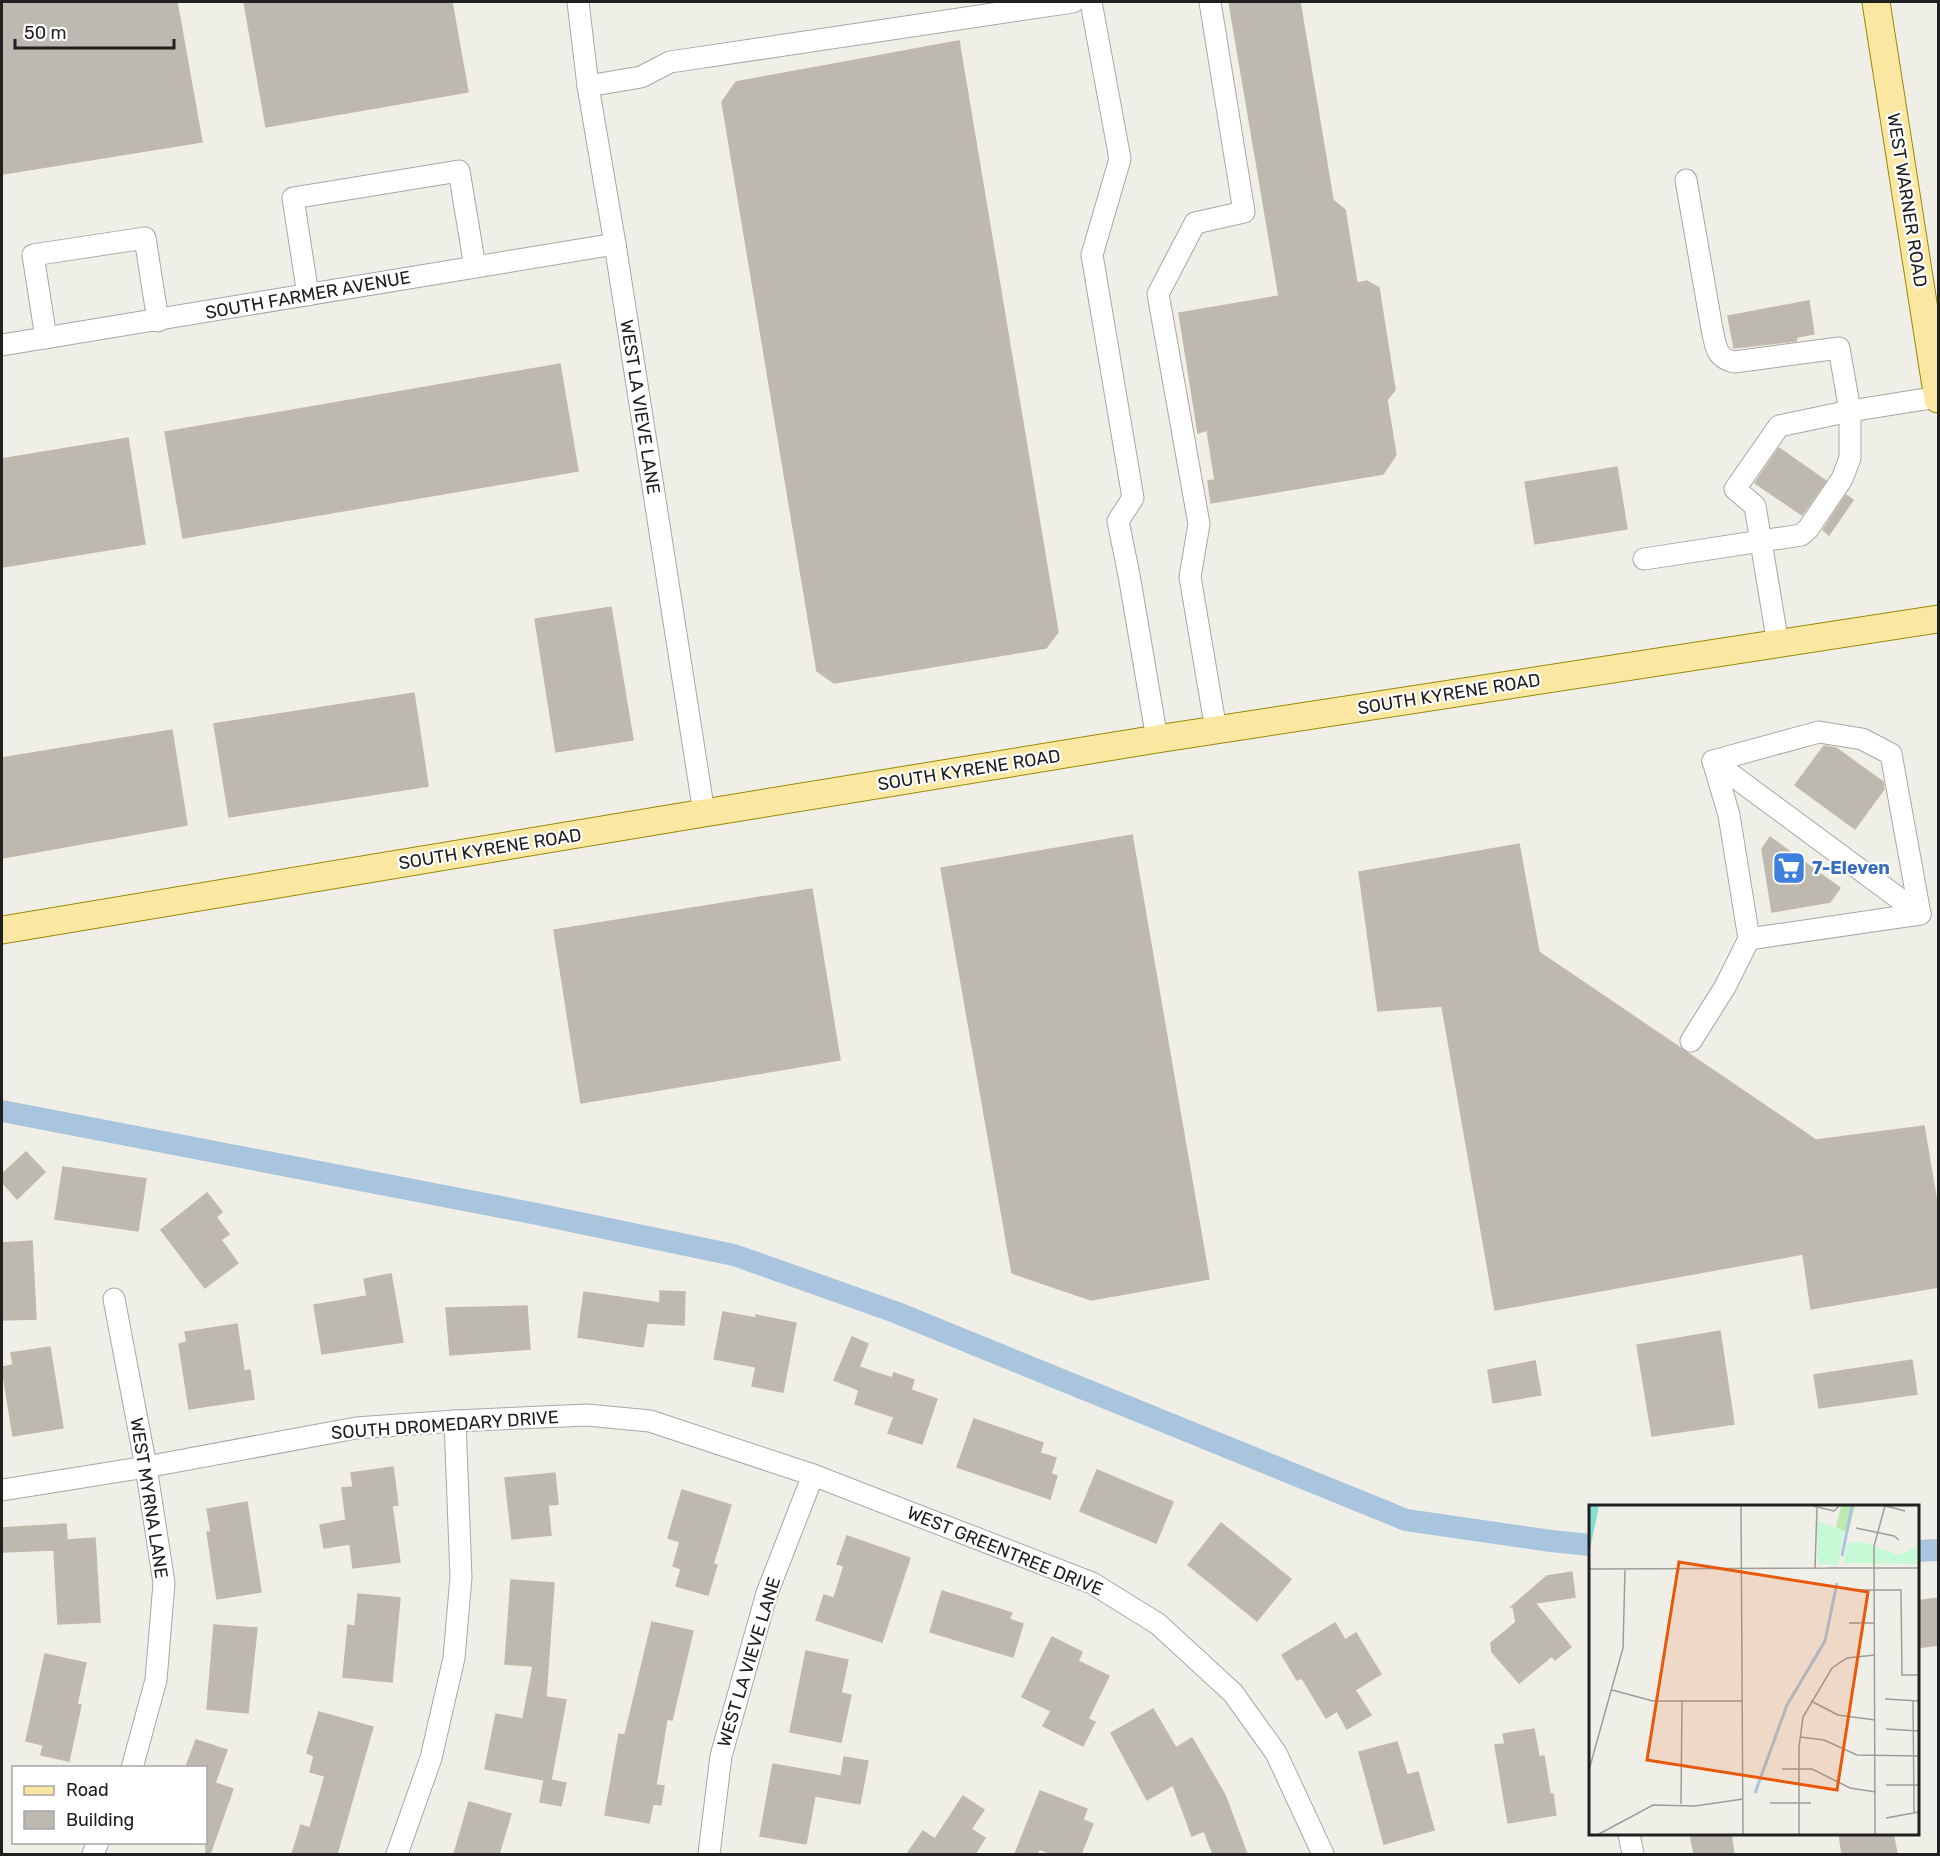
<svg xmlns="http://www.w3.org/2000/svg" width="1940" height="1856" font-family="Rubik,sans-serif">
	<rect width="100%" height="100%" fill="#f0efe7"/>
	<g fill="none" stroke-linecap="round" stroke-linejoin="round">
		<g stroke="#a8c5dd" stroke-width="22">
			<path d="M2,1111L537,1214L734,1255L895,1312L1406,1520L1551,1541L1590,1545"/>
			<path d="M1918,1551L1938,1550"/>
		</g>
	</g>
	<g fill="#bdb9b0" stroke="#c2baa9" stroke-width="1.5">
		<path d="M2,2H177L202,142L2,174Z"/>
		<path d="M244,2H452L468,92L266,127Z"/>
		<path d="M1229,2H1300L1333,200L1345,210L1357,283L1367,281L1379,288L1395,390L1387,400L1396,455L1383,474L1211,503L1208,481L1215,480L1207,430L1198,433L1179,313L1279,296Z"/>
		<path d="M959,41L1058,632L1046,648L834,683L817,671L722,102L736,82Z"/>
		<path d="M1809,301L1814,334L1797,337L1796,341L1734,348L1728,316Z"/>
		<path d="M560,364L578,471L183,538L165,432Z"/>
		<path d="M128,438L145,544L2,567V459Z"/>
		<path d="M1779,448L1826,481L1802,515L1755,483Z"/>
		<path d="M1617,467L1627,529L1535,544L1525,482Z"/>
		<path d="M1846,495L1853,500L1829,535L1823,530Z"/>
		<path d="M611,607L633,740L556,752L535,619Z"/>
		<path d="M414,693L428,786L229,817L214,724Z"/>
		<path d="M172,730L187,825L2,858V758Z"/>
		<path d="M1824,746L1836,748L1883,782L1884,789L1855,829L1795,785Z"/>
		<path d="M1132,835L1209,1279L1091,1300L1012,1273L941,868Z"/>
		<path d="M1770,837L1840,888L1830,902L1772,912L1762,849Z"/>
		<path d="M1519,844L1539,952L1816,1140L1924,1126L1938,1209V1287L1811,1309L1803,1254L1495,1310L1442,1006L1378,1011L1359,872Z"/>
		<path d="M812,889L840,1060L581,1103L554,930Z"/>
		<path d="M26,1152L45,1172L17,1199L2,1182V1174Z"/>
		<path d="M63,1167L146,1179L138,1231L55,1219Z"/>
		<path d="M207,1193L222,1212L216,1217L229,1234L221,1240L238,1263L205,1288L161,1230Z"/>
		<path d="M32,1241L36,1319L2,1320V1243Z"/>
		<path d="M391,1274L403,1342L322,1354L314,1305L367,1296L364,1279Z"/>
		<path d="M660,1291L685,1292L684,1325L647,1323L643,1347L578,1337L584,1292L660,1303Z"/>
		<path d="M527,1306L530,1349L450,1355L446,1308Z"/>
		<path d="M723,1312L756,1318V1315L796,1323L783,1392L752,1386L756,1367L714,1359Z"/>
		<path d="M237,1324L244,1371L250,1370L254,1399L189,1409L179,1344L187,1342L185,1332Z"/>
		<path d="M1720,1331L1734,1424L1652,1436L1637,1345Z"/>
		<path d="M852,1337L868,1344L859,1367L892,1378L894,1373L914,1380L911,1390L937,1399L922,1444L888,1433L894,1417L855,1404L859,1390L834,1380Z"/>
		<path d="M50,1347L63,1428L13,1436L2,1367L13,1365L11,1353Z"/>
		<path d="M1912,1360L1917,1394L1819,1408L1814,1375Z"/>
		<path d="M1535,1361L1541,1395L1493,1403L1488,1370Z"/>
		<path d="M974,1419L1043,1443L1040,1453L1056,1458L1051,1474L1057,1476L1050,1499L957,1467Z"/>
		<path d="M393,1467L398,1505L392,1506L400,1562L353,1568L350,1544L324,1548L320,1525L346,1520L342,1488L353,1487L351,1473Z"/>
		<path d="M1097,1470L1173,1502L1156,1543L1080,1511Z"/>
		<path d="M555,1473L558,1504L548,1505L551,1535L512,1539L505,1478Z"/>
		<path d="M682,1490L731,1505L713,1564L717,1565L708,1595L676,1586L681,1569L673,1566L680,1542L668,1538Z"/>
		<path d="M247,1502L261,1592L217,1599L207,1532H211L207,1509Z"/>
		<path d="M1221,1523L1291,1579L1257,1621L1188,1565Z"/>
		<path d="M66,1524L67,1540L95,1538L100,1622L58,1624L54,1550L2,1552V1528Z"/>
		<path d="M847,1536L910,1558L882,1642L816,1620L824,1595L834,1598L844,1566L837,1564Z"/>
		<path d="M1572,1572L1575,1597L1535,1603L1571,1647L1555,1660L1552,1656L1519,1683L1492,1652L1491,1643L1516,1622L1513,1607H1511L1547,1576Z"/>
		<path d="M511,1580L554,1583L546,1697L566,1700L551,1780L566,1783L561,1806L540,1802L544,1780L485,1769L496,1714L523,1719L533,1666L505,1664Z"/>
		<path d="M942,1591L1012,1613L1009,1619L1023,1624L1013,1657L930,1632Z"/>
		<path d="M358,1594L400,1598L392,1682L343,1677L348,1625L355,1626Z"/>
		<path d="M1938,1598V1645L1917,1648V1601Z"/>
		<path d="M652,1622L693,1631L672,1720L667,1719L656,1785L664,1786L661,1805L653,1804L649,1823L605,1815L619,1734L625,1735Z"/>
		<path d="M1335,1623L1345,1640L1356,1633L1381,1674L1355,1690L1371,1715L1347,1729L1337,1711L1326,1718L1302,1678L1297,1680L1282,1655Z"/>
		<path d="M214,1625L257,1628L248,1713L207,1709Z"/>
		<path d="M1052,1637L1082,1652L1078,1661L1109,1676L1088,1719L1095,1722L1083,1746L1043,1726L1051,1711L1022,1697Z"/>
		<path d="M806,1651L848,1660L841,1693L851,1695L841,1742L790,1732Z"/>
		<path d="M45,1654L86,1663L77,1704L81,1705L69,1761L41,1755L43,1745L26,1741Z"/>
		<path d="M1153,1709L1176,1748L1192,1738L1225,1795L1247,1854H1213L1204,1831L1192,1836L1173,1785L1147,1800L1111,1733Z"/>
		<path d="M319,1712L373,1727L337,1854H292L301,1825L310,1828L325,1776L310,1772L314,1756L307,1753Z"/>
		<path d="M1534,1729L1539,1757L1544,1756L1550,1794H1553L1556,1815L1508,1823L1495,1745L1505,1744L1503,1734Z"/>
		<path d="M196,1740L227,1750L215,1783L233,1789L210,1854H206V1767H186Z"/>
		<path d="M1397,1742L1407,1775L1418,1772L1434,1830L1384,1844L1359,1752Z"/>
		<path d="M844,1757L868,1761L860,1804L815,1796L806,1844L760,1836L773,1764L841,1776Z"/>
		<path d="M1040,1791L1087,1809L1083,1820L1093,1824L1081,1854H1052L1039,1849L1037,1854H1015Z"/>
		<path d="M963,1796L984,1810L971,1829L985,1838L975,1854H907L923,1831L935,1839Z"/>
		<path d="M469,1802L511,1814L499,1854H454Z"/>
		<path d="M1690,1833H1731L1734,1854H1694Z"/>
		<path d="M1839,1833H1893L1897,1854H1842Z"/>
	</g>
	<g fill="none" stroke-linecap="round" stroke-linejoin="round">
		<defs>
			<g id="minor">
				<path d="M578,2L588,86L615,244L704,813"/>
				<path d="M1091,2L1120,159L1092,255L1133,498L1118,521L1129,575L1157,739"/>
				<path d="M1210,2L1244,212L1195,223L1158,294L1199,524L1190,577L1216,730"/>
				<path d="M588,86L641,77L670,62L1073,2"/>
				<path d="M1686,180L1712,329C1716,346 1715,357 1734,362L1839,348L1850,411L1938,397"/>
				<path d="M308,295L293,198L459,171L475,267"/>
				<path d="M46,338L33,255L145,238L158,321"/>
				<path d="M2,345L615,244"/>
				<path d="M1644,559L1801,535L1808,529L1842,479L1850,458V411L1779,426L1735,489L1755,506C1763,552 1770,598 1778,644"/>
				<path d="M1713,761L1729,815L1749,939L1920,914"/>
				<path d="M1713,761L1819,732L1862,739L1891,754L1920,914"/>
				<path d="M1713,761L1920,914"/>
				<path d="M1691,1041L1725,987L1749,939"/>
				<path d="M114,1299L146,1467L164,1583L156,1680L132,1768"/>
				<path d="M2,1490L146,1467L356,1428L455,1421L587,1415L650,1421L813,1475L1092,1583L1158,1624L1233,1693L1276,1753L1323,1854"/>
				<path d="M1629,1834L1633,1854"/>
				<path d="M93,1854L98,1842"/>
				<path d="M397,1854L431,1758L454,1658L461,1577L455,1421"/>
				<path d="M709,1854L721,1756L767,1593L813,1475"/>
			</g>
			<g id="major">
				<path d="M1876,2L1938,399"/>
				<path d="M2,930L704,813L1157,739L1938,619"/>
			</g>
		</defs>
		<use href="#minor" stroke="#a7a7a7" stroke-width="23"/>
		<use href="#major" stroke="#998a03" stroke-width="29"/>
		<use href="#minor" stroke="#fff" stroke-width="21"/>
		<use href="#major" stroke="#fae8a2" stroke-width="27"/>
	</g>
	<defs>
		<symbol id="supermarket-square" viewBox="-11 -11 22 22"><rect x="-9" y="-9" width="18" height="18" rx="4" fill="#3f7fe0" stroke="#fff"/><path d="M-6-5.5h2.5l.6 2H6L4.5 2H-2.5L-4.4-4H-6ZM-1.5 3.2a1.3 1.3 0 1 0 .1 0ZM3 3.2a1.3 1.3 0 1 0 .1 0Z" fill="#fff"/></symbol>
	</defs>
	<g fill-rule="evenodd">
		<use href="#supermarket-square" x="1770" y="849" width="38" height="38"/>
	</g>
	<g text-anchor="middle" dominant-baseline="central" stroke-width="4.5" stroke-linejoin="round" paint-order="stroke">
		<g font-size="18" fill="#202020" stroke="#fff">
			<text transform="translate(1907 200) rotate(81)">WEST WARNER ROAD</text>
			<text transform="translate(308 295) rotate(-10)">SOUTH FARMER AVENUE</text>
			<text transform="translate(640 407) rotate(81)">WEST LA VIEVE LANE</text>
			<text transform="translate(1449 694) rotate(-9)">SOUTH KYRENE ROAD</text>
			<text transform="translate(969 770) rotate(-9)">SOUTH KYRENE ROAD</text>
			<text transform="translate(490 849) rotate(-9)">SOUTH KYRENE ROAD</text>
			<text transform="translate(445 1425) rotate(-4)">SOUTH DROMEDARY DRIVE</text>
			<text transform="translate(149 1498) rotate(81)">WEST MYRNA LANE</text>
			<text transform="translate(1005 1551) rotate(22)">WEST GREENTREE DRIVE</text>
			<text transform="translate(749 1662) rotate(-73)">WEST LA VIEVE LANE</text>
		</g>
		<g font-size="18" font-weight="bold" fill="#366cbe" stroke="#fff" text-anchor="start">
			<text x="1812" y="868">7-Eleven</text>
		</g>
	</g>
	<g transform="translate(1589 1505)">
		<rect width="330" height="330" fill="#f0efe7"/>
		<path d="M252,1H266L259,28L247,22Z" fill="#bee9ae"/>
		<path d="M228,16L255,26L249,60L229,59ZM275,37L309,50L330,41V59L255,58L258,38Z" fill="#c6f9d6"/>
		<path d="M0,1H10L0,49Z" fill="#87ddd0"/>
		<path fill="none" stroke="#a8c5dd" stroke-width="3" d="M253,51L263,1M166,288L198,200L236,136L248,78"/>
		<path fill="none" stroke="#9d9c97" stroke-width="1.5" d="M152,1L154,329M224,1L245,6L250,1M297,1L316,6M267,23L305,31L310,35M226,63L228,2M238,63H330M0,64L251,63M266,85H312L313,170H330M260,118H286M23,185L64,196H153M296,194L330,196M222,196L249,210L286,215M324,196L325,308M297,224L330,226M211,232L235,235L268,250L330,251M193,264H223L261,283L287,287M0,265L34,143L36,65M297,280H330M181,298H222M92,299L93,196M297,313L330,307M10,329L64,300L106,301L154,294M210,329V242L214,212L243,163L258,153L286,150M286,329L285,41L296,1"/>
		<path fill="#e8590c" fill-opacity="0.15" stroke="#e8590c" stroke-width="3" d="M90,57L279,87L248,285L58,255Z"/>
		<rect width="330" height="330" fill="none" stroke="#202020" stroke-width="3"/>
	</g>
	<rect width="1940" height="1856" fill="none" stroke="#202020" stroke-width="6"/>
	<rect x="12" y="1766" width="195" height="78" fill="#ffffff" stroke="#a6a6a6" stroke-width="1.5"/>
	<rect x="24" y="1786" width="30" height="9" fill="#fae8a2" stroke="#a6a6a6" stroke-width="1.5"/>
	<text x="66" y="1796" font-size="18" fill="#202020">Road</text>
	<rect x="24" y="1811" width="30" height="18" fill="#bdb9b0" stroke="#a6a6a6" stroke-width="1.5"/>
	<text x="66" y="1826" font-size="18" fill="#202020">Building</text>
	<path d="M15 39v9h159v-9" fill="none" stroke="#202020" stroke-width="3"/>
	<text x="24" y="39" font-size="18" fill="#202020" stroke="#ffffff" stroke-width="4.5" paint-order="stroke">50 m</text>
</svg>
